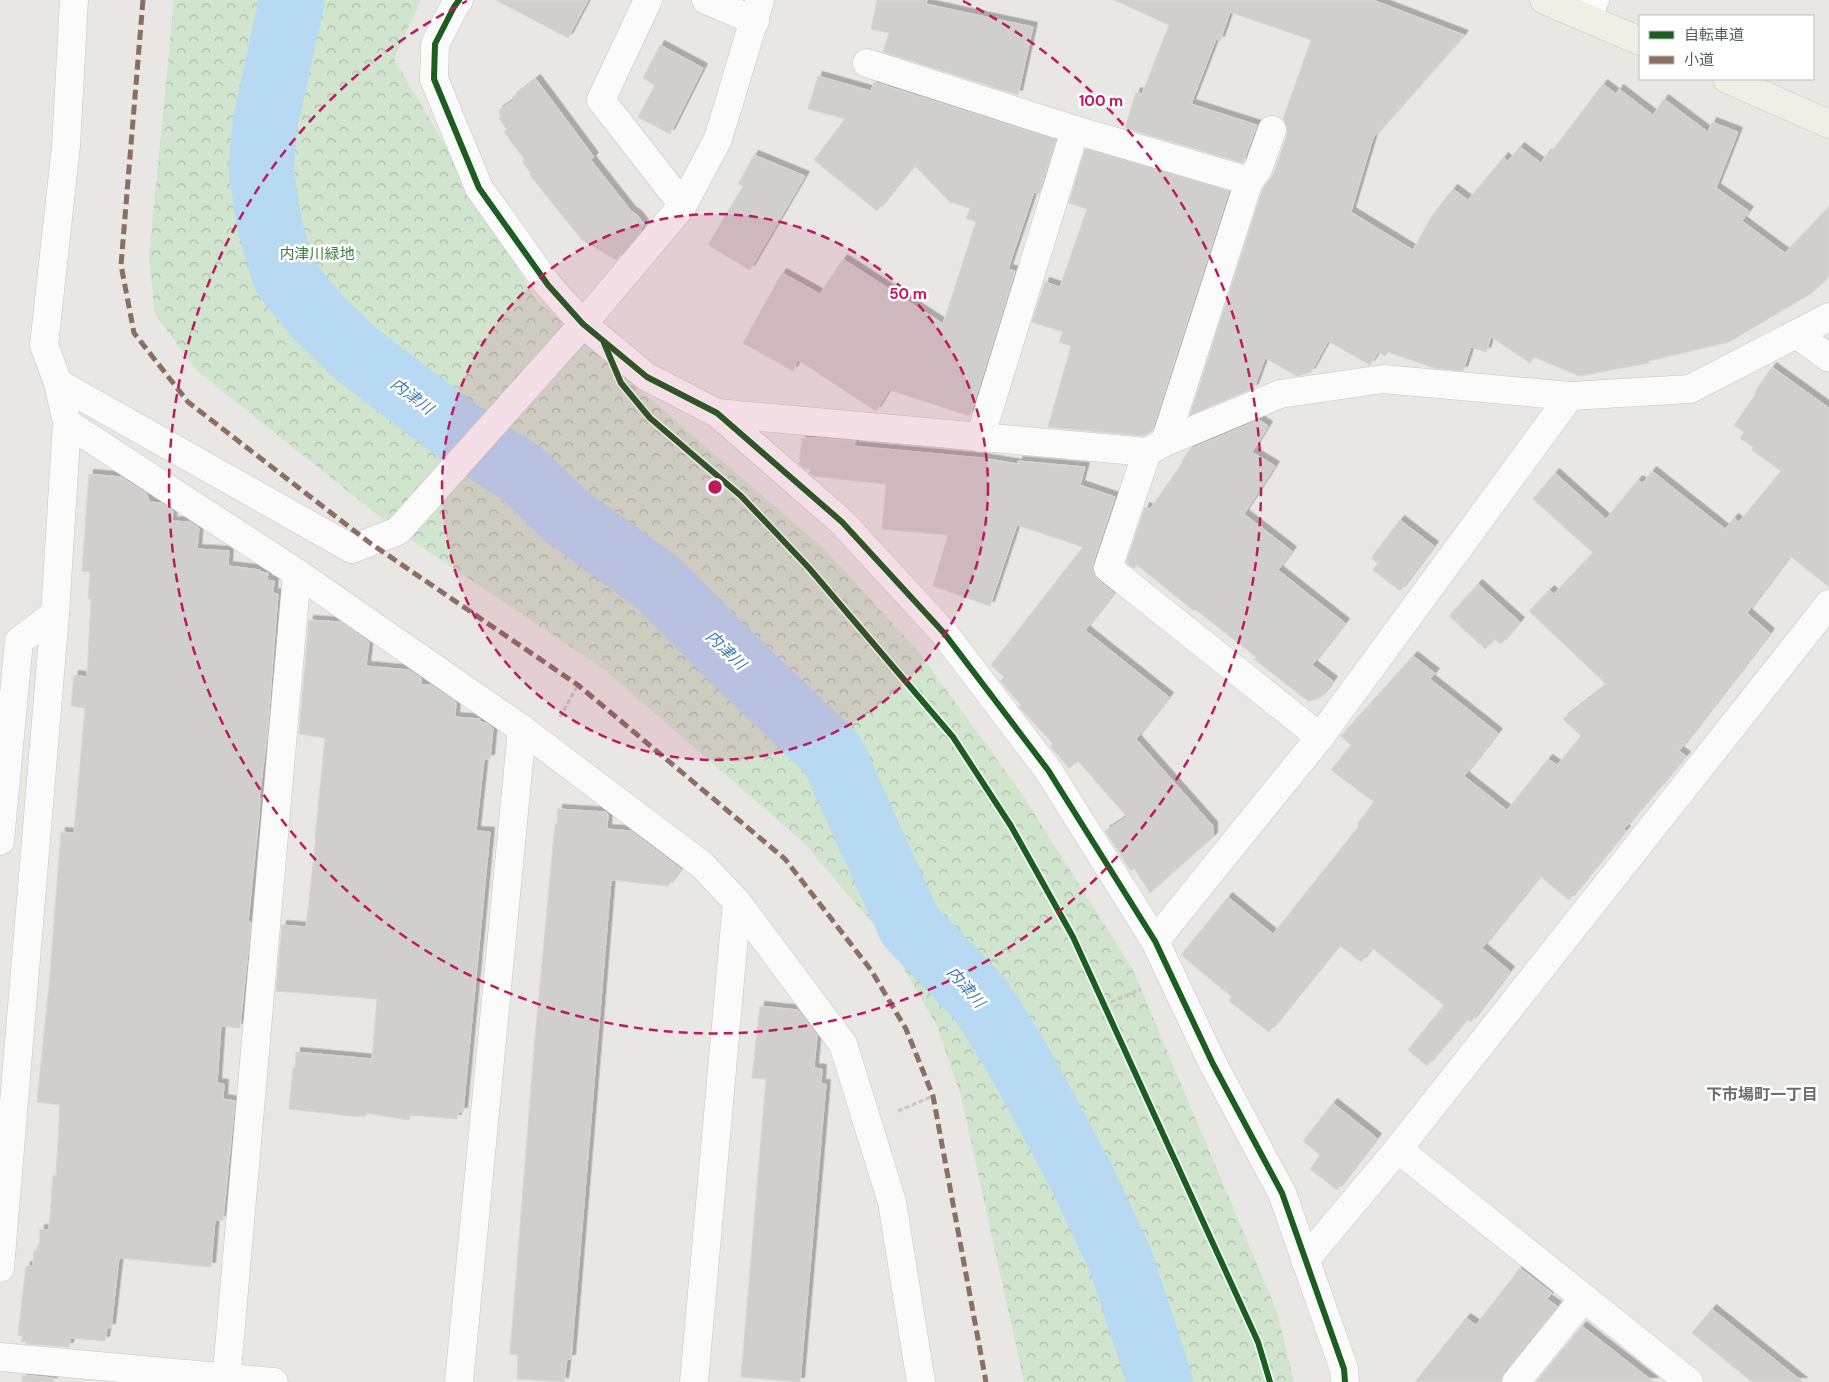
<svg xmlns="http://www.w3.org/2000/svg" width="1829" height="1382" font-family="'DM Sans','Noto Sans JP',sans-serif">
	<defs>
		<pattern id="park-crowns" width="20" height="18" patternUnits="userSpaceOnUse" patternTransform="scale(1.25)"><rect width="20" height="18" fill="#d0e4ce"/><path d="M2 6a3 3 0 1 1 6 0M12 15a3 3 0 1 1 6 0" fill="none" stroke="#acbcab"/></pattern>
		<filter id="shadow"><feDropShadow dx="4.5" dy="-4.5" stdDeviation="0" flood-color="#0004"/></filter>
	</defs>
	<rect width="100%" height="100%" fill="#e8e7e3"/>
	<path fill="url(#park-crowns)" d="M174,0H421L394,59L536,300L825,550L917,650L1020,791L1133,970L1277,1312L1294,1382H1024L961,1096L936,1024L888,941L803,842L605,670L398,531L197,371L155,314L149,258Z"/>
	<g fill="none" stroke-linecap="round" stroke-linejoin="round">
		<path stroke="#b7d9f2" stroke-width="65" d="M292,0L265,124L261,170L270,227L285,277L315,314L356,354L468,439L521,473L565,515L658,583L721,647L832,754L910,926L981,1000L1023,1068L1082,1178L1122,1264L1160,1382"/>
	</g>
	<g fill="#d0cfcc" stroke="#d8d6d2" filter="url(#shadow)">
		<path d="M496,0H588L568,38Z"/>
		<path d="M877,0H927L926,4L1033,27L1018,95L883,52L889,33L871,29Z"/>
		<path d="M1114,0H1373L1464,35L1373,138L1351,212L1413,250L1431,217L1453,189L1468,200L1504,157L1508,161L1520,147L1541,163L1547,154L1549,155L1603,84L1616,94L1619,89L1653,115L1664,99L1708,132L1712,122L1738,132L1716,188L1749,211L1742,221L1785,253L1829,207V276L1812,293L1729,342L1649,361V363L1579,376L1534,357L1530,363L1491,337L1486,352L1471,347L1463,371L1434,368L1388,352L1385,356L1378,352L1370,365L1328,341L1311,372L1297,376L1265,358L1254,388L1190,415L1263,188L1273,175L1287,135V127L1283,119L1311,40L1230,12L1220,41L1216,39L1191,104L1257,125L1243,163L1125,128L1136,92L1142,94L1169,25Z"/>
		<path d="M660,45L703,68L670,134L638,117L655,85L643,78Z"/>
		<path d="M818,76L871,91L874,82L1056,140L1039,194L1034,192L1008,269L1015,271L970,416L889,390L876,411L798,360L793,371L743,343L782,273L820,294L843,259L943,324L976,222L966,218L970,208L950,202L914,165L877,211L814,160L845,119L808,109Z"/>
		<path d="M536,79L594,157L591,160L631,211L637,215L644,224L639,233L616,260L582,240L529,174L531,173L522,162L525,160L504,132L507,130L499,118L501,116L498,111L514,100L512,98Z"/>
		<path d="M1085,149L1229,191L1152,431L1144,436L1048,427L1071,346L1059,342L1063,332L1032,322L1045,282L1060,287L1087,209L1069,203Z"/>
		<path d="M754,155L805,176L750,270L708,245L743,186L738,184Z"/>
		<path d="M1772,367L1829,408V587L1790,556L1747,613L1770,633L1679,751L1686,756L1624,829L1626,830L1569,900L1540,876L1482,948L1510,971L1471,1022L1467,1019L1427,1066L1408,1050L1444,1005L1372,948L1361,962L1339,945L1269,1032L1229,1001L1232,997L1181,955L1228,897L1273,934L1359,826L1357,824L1374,802L1331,770L1351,745L1341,736L1413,656L1435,673L1430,679L1498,733L1464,776L1507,810L1548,759L1557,765L1581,736L1563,719L1607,685L1529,611L1550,590L1554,594L1593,553L1533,499L1555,473L1606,519L1638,480L1643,483L1652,471L1725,529L1734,518L1739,522L1781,471L1752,450L1753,447L1740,438L1744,432L1734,425L1756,394L1754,393Z"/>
		<path d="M1259,420L1268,426L1252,452L1275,466L1244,514L1292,551L1278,570L1345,623L1312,665L1333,681L1320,698L1308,701L1254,659L1256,657L1195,609L1194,611L1137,565L1134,569L1126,563L1145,507L1150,509L1183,462L1182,461L1190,449Z"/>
		<path d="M802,438H818L856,441L853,446L982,458L1018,464V461L1085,467L1080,485L1115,497L1093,563V572L1098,580L1114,593L1085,630L1169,697L1136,739L1213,826V837L1150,893L1134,868L1131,871L1105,831L1127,817L1078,761L1069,768L1050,746L1053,744L1022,710L1019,707L1021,705L1000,681L1004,677L991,665L1083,547L1017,525L990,606L933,586L948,535L882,529L886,484L813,476L809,473L810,469L804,468L799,464Z"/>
		<path d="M89,474L121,477L147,494L149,502L161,503L173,511L172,521L190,522L199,528L197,549L229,551L228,566L260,570V572L268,573L267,580L274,581L273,593L278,594L267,737L259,798H260L259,817L248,922H251L240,1028L221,1026L217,1083L224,1084L223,1099L235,1101L223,1220H215L211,1267L119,1258L111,1328H107L105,1341L70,1338L69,1347L26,1344V1342L21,1341L23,1336L18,1335L26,1266H33L34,1250H39L40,1229L49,1230L53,1175L56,1176L60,1105L37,1102L49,986L61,832L74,833L85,708L71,706L74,675L87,677L91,599H88L90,572L82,571Z"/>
		<path d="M1400,520L1434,546L1400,591L1373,570L1378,563L1371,558Z"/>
		<path d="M1478,584L1520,622L1501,644L1494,639L1485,649L1449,616Z"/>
		<path d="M309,620L341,622L369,642L366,666L409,670L421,678V685H431L456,702L455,717L480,719V722L486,723L493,728L490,759H484L476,831L490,832L463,1112H458L457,1119L410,1115L409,1120L366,1113V1116H352L289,1109L293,1068H295L296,1052L372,1059L377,999L276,991L282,925L306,927L316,838H315L325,738L299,734Z"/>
		<path d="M558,809L606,812L608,814L607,829L631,831L681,869L668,886L611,880L571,1359H567L564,1382L517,1379L518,1355L510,1354L534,1049L555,824H557Z"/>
		<path d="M760,1006L798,1010L817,1035L814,1068L822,1069L821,1084H826L800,1382L741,1377L766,1079L752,1078Z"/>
		<path d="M1333,1103L1377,1138L1337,1190L1310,1169L1320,1155L1303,1141Z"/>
		<path d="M1520,1268L1552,1293L1547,1299L1557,1306L1504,1372L1501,1382H1415L1466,1318L1476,1325Z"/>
		<path d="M1712,1309L1803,1382H1752L1692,1333Z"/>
		<path d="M1582,1326L1654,1382H1536Z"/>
		<path d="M23,1375L53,1378V1382H22Z"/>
	</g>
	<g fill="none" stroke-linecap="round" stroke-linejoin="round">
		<defs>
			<g id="minor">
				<path d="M459,0L454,7L435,44L434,79L479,188L548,285L583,324L647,377L717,413L842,522L944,633L1048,770L1155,941L1213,1064L1282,1193L1344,1369L1345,1382"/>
				<path d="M648,0L601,100L683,205"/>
				<path d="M706,0L755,21"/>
				<path d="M1588,17L1595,0"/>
				<path d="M867,63L1075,130L1249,181"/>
				<path d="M1796,334L1829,358"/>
				<path d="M58,383L352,549L398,531L583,324L683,205L718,139L760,0"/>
				<path d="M717,413L1147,452L1165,442L1280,394L1383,379L1570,396L1690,389L1829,317"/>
				<path d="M67,423L297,573L522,729L702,865L737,902L843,1044L892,1202L921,1382"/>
				<path d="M980,438L1075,130"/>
				<path d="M1165,442L1249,181L1258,169L1272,130"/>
				<path d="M1147,452L1108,568L1320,737"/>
				<path d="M0,841L19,641L55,614"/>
				<path d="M1155,941L1320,737L1570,396"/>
				<path d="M1398,1149L1689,1382"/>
				<path d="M1305,1260L1398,1149L1829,604"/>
				<path d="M0,1268L55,614L67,423L58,383L44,345L66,146L74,0"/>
				<path d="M0,1357L274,1382"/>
				<path d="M226,1382L297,573"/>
				<path d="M459,1382L522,729"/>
				<path d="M694,1382L737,902"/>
				<path d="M1516,1382L1584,1298"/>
			</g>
			<g id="major">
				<path d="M1544,0L1640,41"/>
				<path d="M1727,79L1829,124"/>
			</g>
		</defs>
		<use href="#minor" stroke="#c5c5c5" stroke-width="29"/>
		<use href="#major" stroke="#cfc7b2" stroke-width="29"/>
		<g stroke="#c4c8c5" stroke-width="3" stroke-dasharray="5 2.5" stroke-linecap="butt">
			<path d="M649,417L741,496L809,568L953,737L1011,826L1073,937L1258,1342L1270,1382"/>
			<path d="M560,717L578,685"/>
			<path d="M1104,1005L1141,989"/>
			<path d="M898,1111L933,1096"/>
		</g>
		<use href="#minor" stroke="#fcfbfb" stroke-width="28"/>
		<use href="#major" stroke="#f0efe6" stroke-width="28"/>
		<path stroke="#8d6e63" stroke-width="5" stroke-dasharray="10 5" stroke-linecap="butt" d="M143,0L121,265L134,333L188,402L370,543L578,685L785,859L871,970L906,1029L933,1096L986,1382"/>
		<defs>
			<g id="cycleway">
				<path d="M459,0L454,7L435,44L434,79L479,188L548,285L583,324L647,377L717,413L842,522L944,633L1048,770L1155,941L1213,1064L1282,1193L1344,1369L1345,1382"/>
				<path d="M604,343L621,383L650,418L741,496L809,568L953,737L1011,826L1073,937L1258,1342L1270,1382"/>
			</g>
		</defs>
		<use href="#cycleway" stroke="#fff" stroke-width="9"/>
		<use href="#cycleway" stroke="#1b5e20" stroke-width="6"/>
	</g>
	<circle cx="715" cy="487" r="273" fill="#c2185b" fill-opacity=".12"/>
	<g fill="none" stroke="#c2185b" stroke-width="2.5" stroke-dasharray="9 6">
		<circle cx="715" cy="487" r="273"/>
		<path d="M963 1A546 546 0 1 1 467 1"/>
	</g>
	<g text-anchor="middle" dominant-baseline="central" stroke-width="5" stroke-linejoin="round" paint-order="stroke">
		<g font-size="15" fill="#397e3c" stroke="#fff">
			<text x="317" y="254">内津川緑地</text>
		</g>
		<g font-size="16" font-style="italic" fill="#447ab1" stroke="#fff">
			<text transform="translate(412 396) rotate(37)">内津川</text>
			<text transform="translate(726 650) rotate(44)">内津川</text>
			<text transform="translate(966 987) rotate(49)">内津川</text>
		</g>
		<g font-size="16" font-weight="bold" fill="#6a6e72" stroke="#fff">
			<text x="1762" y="1094">下市場町一丁目</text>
		</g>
	</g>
	<circle cx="715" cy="487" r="8" fill="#c2185b" stroke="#fff" stroke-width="2.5"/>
	<g font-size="15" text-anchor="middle" font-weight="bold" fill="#c2185b" stroke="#fff" stroke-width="5" stroke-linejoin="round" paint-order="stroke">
		<text x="1101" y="106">100 m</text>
		<text x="908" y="299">50 m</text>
	</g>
	<rect x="1639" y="15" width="175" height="65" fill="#ffffff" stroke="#bcbebf"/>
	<rect x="1649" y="31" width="25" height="8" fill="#1b5e20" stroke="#bcbebf"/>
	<text x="1684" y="40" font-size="15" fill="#585c60">自転車道</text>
	<rect x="1649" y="56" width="25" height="8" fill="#8d6e63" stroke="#bcbebf"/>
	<text x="1684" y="65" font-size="15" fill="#585c60">小道</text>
</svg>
